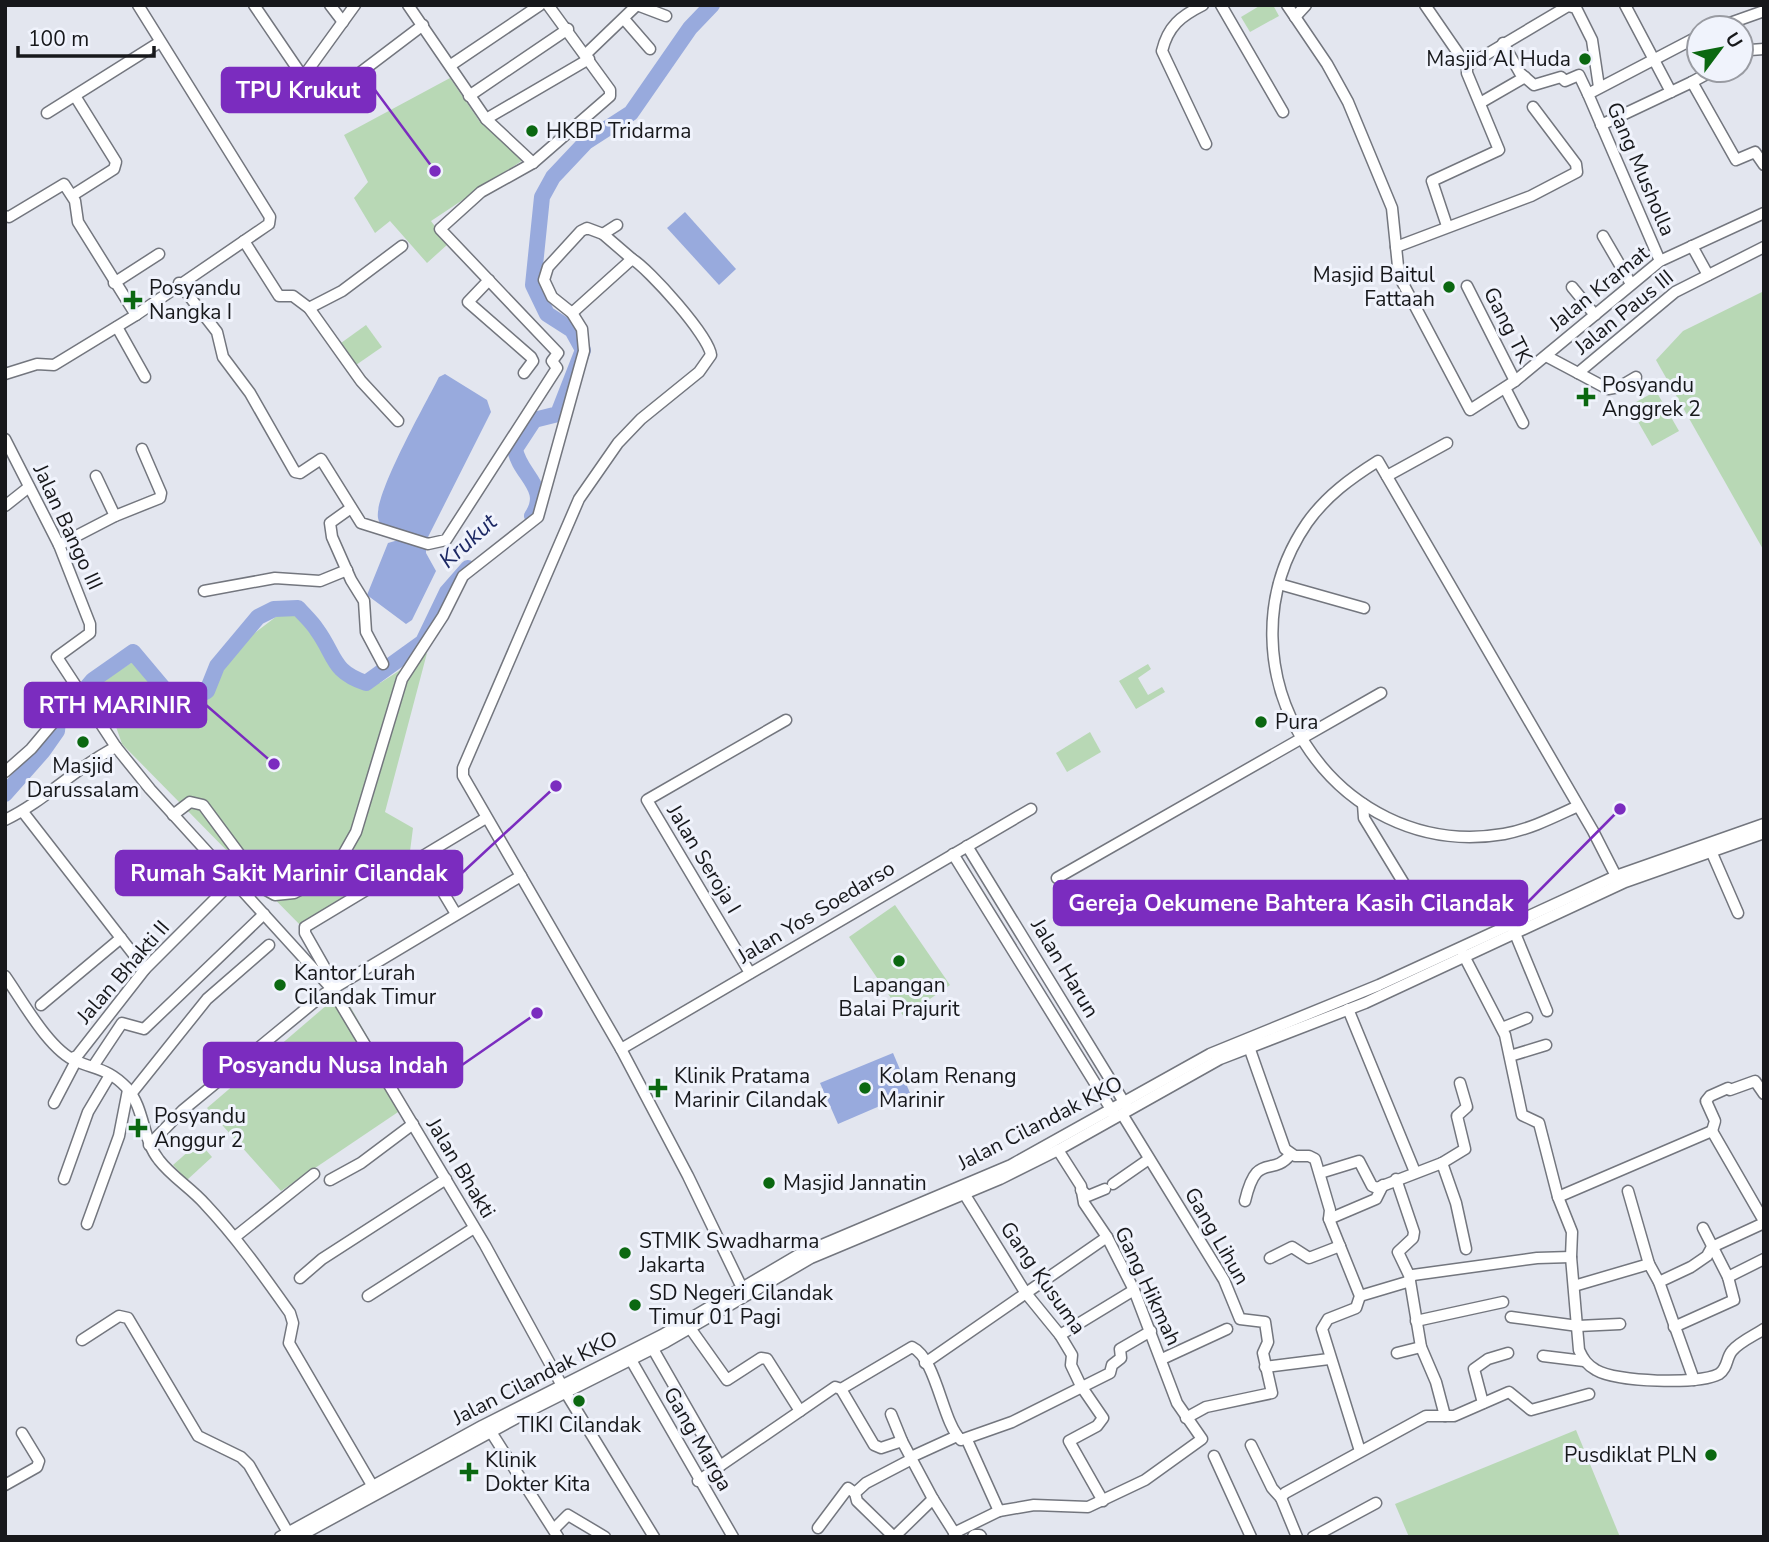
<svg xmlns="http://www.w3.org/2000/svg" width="1769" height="1542" font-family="'Nunito Sans',sans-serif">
	<rect width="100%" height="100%" fill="#e3e6ef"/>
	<g fill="#b8d8b5">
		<path d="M1261,5H1273L1279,16L1250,32L1241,17Z"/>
		<path d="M450,78L480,122L523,160L431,221L448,244L427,263L390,221L375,233L354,198L368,182L344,135Z"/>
		<path d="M1764,291V551L1656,360L1683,331Z"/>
		<path d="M366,325L382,347L356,365L341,343Z"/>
		<path d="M1656,391L1679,431L1652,446L1629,406Z"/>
		<path d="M298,600L352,682L380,683L427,653L385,812L413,828L408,867L308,933L122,744L113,718L86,692L134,661L174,701L198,706L240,644Z"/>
		<path d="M1148,664L1151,669L1138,678L1148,695L1162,687L1165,692L1136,709L1119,681Z"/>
		<path d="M1090,732L1101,752L1067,772L1056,753Z"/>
		<path d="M895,905L950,985L904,1017L849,937Z"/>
		<path d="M342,992L407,1106L281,1191L207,1108Z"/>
		<path d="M199,1142L212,1157L187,1180L173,1165Z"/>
		<path d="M1576,1430L1620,1537H1409L1395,1504Z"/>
	</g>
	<g fill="#98aadd">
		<path d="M685,212L736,269L719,285L667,228Z"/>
		<path d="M445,374L487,400L491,412L426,541V553L436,571L412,620L406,624L367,595L388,543L402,539C394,534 380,529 378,518C374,494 426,403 439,377Z"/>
		<path d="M893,1053L910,1093L838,1124L820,1083Z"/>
	</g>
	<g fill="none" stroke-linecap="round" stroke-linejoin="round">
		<g stroke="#98aadd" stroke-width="16">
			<path d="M532,516C551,488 519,475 515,449L534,420L558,414L583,350L572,330L547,314L533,285L542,197L553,177L586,142L631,113L690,28L712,5"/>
			<path d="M5,794L43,751L57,731L58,721L93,680L133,652L170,696C184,702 195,697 207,691L217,666L258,617L274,609L298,608C304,615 312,622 317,630C336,656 331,671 366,683L423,642L447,592L468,568"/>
		</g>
		<defs>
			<g id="minor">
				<path d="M254,5L303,77L322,95L361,72L423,25"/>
				<path d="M330,5L343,22"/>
				<path d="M408,5L486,119L533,163"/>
				<path d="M637,5L666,16"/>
				<path d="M1203,5C1181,16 1168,26 1162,51L1206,144"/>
				<path d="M1221,5L1283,112"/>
				<path d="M1287,5L1327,64L1348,102L1392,208L1399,276L1470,410L1515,381L1660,261L1764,213"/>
				<path d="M1425,5L1467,66"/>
				<path d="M1625,5L1671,92"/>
				<path d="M1295,17L1306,5"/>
				<path d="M624,19L650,49"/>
				<path d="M1716,28L1764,11"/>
				<path d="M1503,43L1520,73L1534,85L1561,77L1565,81L1579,75L1588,94"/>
				<path d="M586,54L637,5"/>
				<path d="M1741,55L1750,50L1764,49"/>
				<path d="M451,65L540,5"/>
				<path d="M303,77L355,5"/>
				<path d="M1692,82L1714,70"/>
				<path d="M469,96L568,29"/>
				<path d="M1480,103L1525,77"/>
				<path d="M47,113L160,42"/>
				<path d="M486,119L589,59"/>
				<path d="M1601,125L1692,82L1736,160L1755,152L1764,165"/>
				<path d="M73,195L114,169L116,162L75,96"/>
				<path d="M5,216L9,217L64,184L75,201L78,222L136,315"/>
				<path d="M1447,226L1432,181L1499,150L1467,73V66L1568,6L1576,8L1592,40L1599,87"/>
				<path d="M603,234L617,225"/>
				<path d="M1603,236L1631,284"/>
				<path d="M244,241L279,296H293L309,308L361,381L398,421"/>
				<path d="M1692,246L1708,275"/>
				<path d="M1396,247L1531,196L1577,172L1576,164L1533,107"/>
				<path d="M1660,261L1588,94L1699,36"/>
				<path d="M489,280L468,302L531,357L533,361L524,373"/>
				<path d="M114,283L159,254"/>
				<path d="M179,283L217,332L223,357L250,393L295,472L300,473L321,459L361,523L428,544L446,540L557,368L552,361L558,353L440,229L481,192L533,163L610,96V90L548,5"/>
				<path d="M1467,286L1515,381"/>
				<path d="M1572,287L1595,315"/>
				<path d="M309,308L342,291L402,246"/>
				<path d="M572,313L632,259C649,269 709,336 711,355L699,372L641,419L618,443L579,499L463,768V776L621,1049L688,1176L744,1292"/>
				<path d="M117,327L145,377"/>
				<path d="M1546,356L1578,373L1675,292L1764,247"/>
				<path d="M1578,373L1608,389L1619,387L1636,377"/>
				<path d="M5,374L37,364L54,365L136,315L269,224L270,217L138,5"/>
				<path d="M1505,388L1523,423"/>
				<path d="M5,439L59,545L90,624V633L57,657L116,747L150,789L331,988L485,1245L566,1393L654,1537"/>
				<path d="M96,476L115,516"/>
				<path d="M1387,476L1447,443"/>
				<path d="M5,506L29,487"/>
				<path d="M351,508L330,523L332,537L351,580L364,601L366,632L383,664"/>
				<path d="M59,545L115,516L160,498L161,493L142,449"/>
				<path d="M1279,584L1364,608"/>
				<path d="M204,591L275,578L320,581L347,570"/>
				<path d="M5,772L31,749L79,692"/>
				<path d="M1363,804L1364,818L1417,905"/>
				<path d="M1578,806C1554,817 1531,829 1504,834C1333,863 1209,666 1307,523C1326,496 1351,478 1378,461L1593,831L1618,880"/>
				<path d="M23,812L145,969"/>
				<path d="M173,815L190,802L203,805L266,890L275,895L294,893L309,885L343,855L356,832L402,679L443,616L463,576L538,517L584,351L582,329L572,313L552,297L544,280L548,267L581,231L587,228L603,234L632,259"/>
				<path d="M5,820C45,801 76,767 116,747"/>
				<path d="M967,846L1127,1107"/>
				<path d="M1711,851L1738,913"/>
				<path d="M953,854L1114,1114"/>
				<path d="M422,857L456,914"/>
				<path d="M1057,878L1381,693"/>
				<path d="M1514,931L1547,1011"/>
				<path d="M1463,954L1505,1035L1522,1115L1539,1123L1558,1197L1572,1232L1571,1257L1579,1350C1583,1359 1587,1365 1596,1370C1616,1382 1698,1385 1719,1374C1728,1368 1726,1358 1732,1351C1739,1342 1755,1335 1764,1329"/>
				<path d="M750,973L647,800L786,720"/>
				<path d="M5,976C22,1000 49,1050 76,1061C97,1070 109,1069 127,1088C145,1109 142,1139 159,1160C172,1177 191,1188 205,1204C237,1238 263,1275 290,1313L293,1323L289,1343L376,1492"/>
				<path d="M334,984L305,933V927L486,818"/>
				<path d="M41,1005L121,938"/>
				<path d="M1348,1009L1415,1172"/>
				<path d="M1502,1028L1527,1018"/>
				<path d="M1249,1047L1285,1149L1295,1156H1309L1315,1159L1330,1210L1329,1219L1360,1296L1356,1308L1328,1319L1322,1329L1360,1451"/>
				<path d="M621,1049L1031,809"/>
				<path d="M1510,1056L1546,1045"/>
				<path d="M72,1058L77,1056L145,969L233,881"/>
				<path d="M94,1065L122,1023L144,1029L264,914"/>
				<path d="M1730,1090L1755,1081L1764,1094"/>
				<path d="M131,1094L207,999L269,945"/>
				<path d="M54,1103L76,1061"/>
				<path d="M1122,1114L1224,1280L1240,1319L1265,1322L1268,1342L1263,1353L1272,1393L1206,1407L1186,1418"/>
				<path d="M1712,1131L1764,1221"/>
				<path d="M1712,1131L1715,1121L1706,1101L1710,1096L1728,1088"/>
				<path d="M149,1145L183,1110L324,994L521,876"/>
				<path d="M1442,1163L1465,1149L1457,1116L1467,1107L1460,1083"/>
				<path d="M1320,1173L1359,1161L1372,1186L1377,1188L1442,1163L1456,1203L1466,1249"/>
				<path d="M64,1179L88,1112L110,1075"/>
				<path d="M1396,1179L1414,1232L1413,1238L1398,1252L1410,1277"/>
				<path d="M330,1180L361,1163L413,1124"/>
				<path d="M1113,1184L1149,1159"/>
				<path d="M1081,1190L1088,1196L1105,1189"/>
				<path d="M1628,1191L1649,1264"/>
				<path d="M965,1195L1025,1292L1060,1335L1072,1355L1071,1365L1081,1386L1103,1418L1097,1426L1069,1441L1103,1501"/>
				<path d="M1558,1197L1712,1131"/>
				<path d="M1245,1201C1257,1150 1271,1178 1290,1155"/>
				<path d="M1329,1219L1376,1199L1383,1185"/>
				<path d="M87,1224L119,1136L128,1090"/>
				<path d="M235,1237L314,1174"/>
				<path d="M1270,1258L1292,1247L1309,1258L1340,1246"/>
				<path d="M1728,1277L1764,1259"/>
				<path d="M300,1278L322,1259L446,1179"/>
				<path d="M1410,1281L1421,1347L1436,1382L1445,1416"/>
				<path d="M1659,1282L1691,1267L1707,1256L1712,1247L1764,1223"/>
				<path d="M1574,1286L1649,1264L1659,1282L1694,1380"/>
				<path d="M368,1296L474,1228"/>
				<path d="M1360,1296L1407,1282L1413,1275L1537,1258L1571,1257"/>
				<path d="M1511,1317L1578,1326L1620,1324"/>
				<path d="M1416,1321L1503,1302"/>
				<path d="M1674,1327L1734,1300L1728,1277L1703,1228"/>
				<path d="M690,1328L727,1380L761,1358L767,1359L800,1411"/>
				<path d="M1060,1335L1134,1290"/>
				<path d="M82,1340L119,1316L128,1318L198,1436L241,1457L249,1465L290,1536"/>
				<path d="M653,1349L720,1466"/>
				<path d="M1397,1353L1421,1347"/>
				<path d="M1543,1356L1584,1361"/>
				<path d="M1162,1359L1227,1329"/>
				<path d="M631,1360L733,1537"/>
				<path d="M925,1363L1107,1237"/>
				<path d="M1265,1367L1329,1359"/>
				<path d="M841,1389L874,1445L881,1448L902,1441L933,1499L957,1537"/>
				<path d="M1483,1403L1474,1369L1488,1359L1508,1353"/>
				<path d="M891,1414L902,1441"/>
				<path d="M491,1432L558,1537"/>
				<path d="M967,1440L999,1511"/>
				<path d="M1251,1445L1272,1488L1281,1498"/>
				<path d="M1214,1456L1251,1537"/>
				<path d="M911,1457L957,1436"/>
				<path d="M698,1481L835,1387L841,1389L912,1347C937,1359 942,1422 961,1440L1012,1422L1110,1373L1112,1365L1121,1358L1120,1349L1151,1331"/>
				<path d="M5,1485L37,1467L39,1461L22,1433"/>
				<path d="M818,1528L848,1488L855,1493"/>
				<path d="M554,1529L568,1515L605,1537"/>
				<path d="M954,1533L999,1511L1034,1505L1088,1507L1145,1480L1202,1439L1177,1403L1134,1290L1107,1237L1084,1203L1081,1186L1058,1150"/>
				<path d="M280,1537L482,1426L662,1335L798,1255L1011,1165L1210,1054L1379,985L1616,876L1764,824"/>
				<path d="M298,1537L533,1409L666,1342L811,1258L1000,1179L1058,1150L1220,1059L1365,1003L1625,882L1764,833"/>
				<path d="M894,1537L857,1501L855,1493L866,1483L912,1459"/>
				<path d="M894,1537L933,1499"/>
				<path d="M1297,1537L1281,1498L1285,1493L1426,1416H1454L1509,1392L1531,1410L1589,1394"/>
				<path d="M1313,1537L1376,1503"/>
			</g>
			<path id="major" d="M975,1537H979"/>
		</defs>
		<use href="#minor" stroke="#73767e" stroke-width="13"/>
		<use href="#major" stroke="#73767e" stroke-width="17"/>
		<use href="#minor" stroke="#fff" stroke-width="10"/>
		<use href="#major" stroke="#fff" stroke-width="14"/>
	</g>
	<g fill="#0b6811" stroke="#f0f3fc" stroke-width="2.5">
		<circle cx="1585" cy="59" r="7"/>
		<circle cx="532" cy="131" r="7"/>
		<circle cx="1449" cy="287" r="7"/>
		<path d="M129.5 289.5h7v7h7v7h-7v7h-7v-7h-7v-7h7z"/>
		<path d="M1582.5 386.5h7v7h7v7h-7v7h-7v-7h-7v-7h7z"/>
		<circle cx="1261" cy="722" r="7"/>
		<circle cx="83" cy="742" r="7"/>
		<circle cx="899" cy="961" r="7"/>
		<circle cx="280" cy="985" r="7"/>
		<path d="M654.5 1077.5h7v7h7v7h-7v7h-7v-7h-7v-7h7z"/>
		<circle cx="865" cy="1088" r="7"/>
		<path d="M134.5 1117.5h7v7h7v7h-7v7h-7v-7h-7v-7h7z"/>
		<circle cx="769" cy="1183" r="7"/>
		<circle cx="625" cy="1253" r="7"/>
		<circle cx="635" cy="1305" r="7"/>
		<circle cx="579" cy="1401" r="7"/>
		<circle cx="1711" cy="1455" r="7"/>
		<path d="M465.5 1461.5h7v7h7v7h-7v7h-7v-7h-7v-7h7z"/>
	</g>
	<g text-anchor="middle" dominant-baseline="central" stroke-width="6" stroke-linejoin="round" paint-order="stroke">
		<g font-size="21" fill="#17181b" stroke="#f0f3fc" text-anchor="start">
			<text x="1571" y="59" text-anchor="end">Masjid Al Huda</text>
			<text x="546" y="131">HKBP Tridarma</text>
			<text x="1435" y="275" text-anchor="end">Masjid Baitul<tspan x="1435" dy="24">Fattaah</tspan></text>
			<text x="149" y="288">Posyandu<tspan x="149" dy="24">Nangka I</tspan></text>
			<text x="1602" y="385">Posyandu<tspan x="1602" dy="24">Anggrek 2</tspan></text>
			<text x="1275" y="722">Pura</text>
			<text x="83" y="766" text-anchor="middle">Masjid<tspan x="83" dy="24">Darussalam</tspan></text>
			<text x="294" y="973">Kantor Lurah<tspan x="294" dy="24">Cilandak Timur</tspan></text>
			<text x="899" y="985" text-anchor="middle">Lapangan<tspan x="899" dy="24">Balai Prajurit</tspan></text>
			<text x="674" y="1076">Klinik Pratama<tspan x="674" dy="24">Marinir Cilandak</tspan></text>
			<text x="879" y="1076">Kolam Renang<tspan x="879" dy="24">Marinir</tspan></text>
			<text x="154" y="1116">Posyandu<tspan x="154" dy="24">Anggur 2</tspan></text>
			<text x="783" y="1183">Masjid Jannatin</text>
			<text x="639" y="1241">STMIK Swadharma<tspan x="639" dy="24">Jakarta</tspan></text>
			<text x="649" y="1293">SD Negeri Cilandak<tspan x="649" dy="24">Timur 01 Pagi</tspan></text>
			<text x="579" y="1425" text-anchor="middle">TIKI Cilandak</text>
			<text x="1697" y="1455" text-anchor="end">Pusdiklat PLN</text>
			<text x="485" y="1460">Klinik<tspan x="485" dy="24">Dokter Kita</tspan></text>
		</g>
		<g font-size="21" fill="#17181b" stroke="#f0f3fc">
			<text transform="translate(1641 169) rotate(67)">Gang Musholla</text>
			<text transform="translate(1599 288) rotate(-39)">Jalan Kramat</text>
			<text transform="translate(1624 312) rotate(-39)">Jalan Paus III</text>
			<text transform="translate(1508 325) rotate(63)">Gang TK</text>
			<text transform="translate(68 527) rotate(65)">Jalan Bango III</text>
			<text transform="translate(704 859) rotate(59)">Jalan Seroja I</text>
			<text transform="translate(816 912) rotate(-31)">Jalan Yos Soedarso</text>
			<text transform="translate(1065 968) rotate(59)">Jalan Harun</text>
			<text transform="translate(123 972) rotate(-49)">Jalan Bhakti II</text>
			<text transform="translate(1040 1123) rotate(-27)">Jalan Cilandak KKO</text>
			<text transform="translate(461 1168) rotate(59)">Jalan Bhakti</text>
			<text transform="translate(1217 1236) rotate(60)">Gang Lihun</text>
			<text transform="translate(1043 1278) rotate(55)">Gang Kusuma</text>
			<text transform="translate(1148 1286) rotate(65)">Gang Hikmah</text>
			<text transform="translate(535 1378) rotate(-27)">Jalan Cilandak KKO</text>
			<text transform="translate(698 1439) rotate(60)">Gang Marga</text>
		</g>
		<g font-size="23" font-style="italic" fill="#1c2864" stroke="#f0f3fc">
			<text transform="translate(468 541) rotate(-42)">Krukut</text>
		</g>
	</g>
	<path fill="none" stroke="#7b2cbf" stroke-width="2.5" d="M435 171L375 90M274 764L206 705M556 786L462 873M1620 809L1527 903M537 1013L462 1065"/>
	<g fill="#7b2cbf" stroke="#f0f3fc" stroke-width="2.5">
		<circle cx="435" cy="171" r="7"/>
		<circle cx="274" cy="764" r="7"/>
		<circle cx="556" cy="786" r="7"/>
		<circle cx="1620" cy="809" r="7"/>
		<circle cx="537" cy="1013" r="7"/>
	</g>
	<g fill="#7b2cbf" stroke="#7b2cbf" stroke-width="2.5">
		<rect x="222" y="68" width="153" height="44" rx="7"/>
		<rect x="25" y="683" width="181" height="44" rx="7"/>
		<rect x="116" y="851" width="346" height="44" rx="7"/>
		<rect x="1054" y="881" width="473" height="44" rx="7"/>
		<rect x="204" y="1043" width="258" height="44" rx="7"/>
	</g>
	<g font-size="23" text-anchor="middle" font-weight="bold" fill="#fff">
		<text x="298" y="98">TPU Krukut</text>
		<text x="115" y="713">RTH MARINIR</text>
		<text x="289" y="881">Rumah Sakit Marinir Cilandak</text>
		<text x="1291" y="911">Gereja Oekumene Bahtera Kasih Cilandak</text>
		<text x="333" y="1073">Posyandu Nusa Indah</text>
	</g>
	<rect width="1769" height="1542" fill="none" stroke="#17181b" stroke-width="14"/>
	<g transform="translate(1720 49) rotate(58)"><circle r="33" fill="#f0f3fc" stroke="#999ba2" stroke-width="2"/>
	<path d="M0-5L12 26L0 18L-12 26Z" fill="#0b6811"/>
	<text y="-10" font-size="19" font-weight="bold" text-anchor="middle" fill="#17181b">U</text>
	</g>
	<path d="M18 46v10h136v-10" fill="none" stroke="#17181b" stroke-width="3.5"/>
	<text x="28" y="46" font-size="21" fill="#17181b" stroke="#f0f3fc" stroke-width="5" paint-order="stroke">100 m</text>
</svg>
